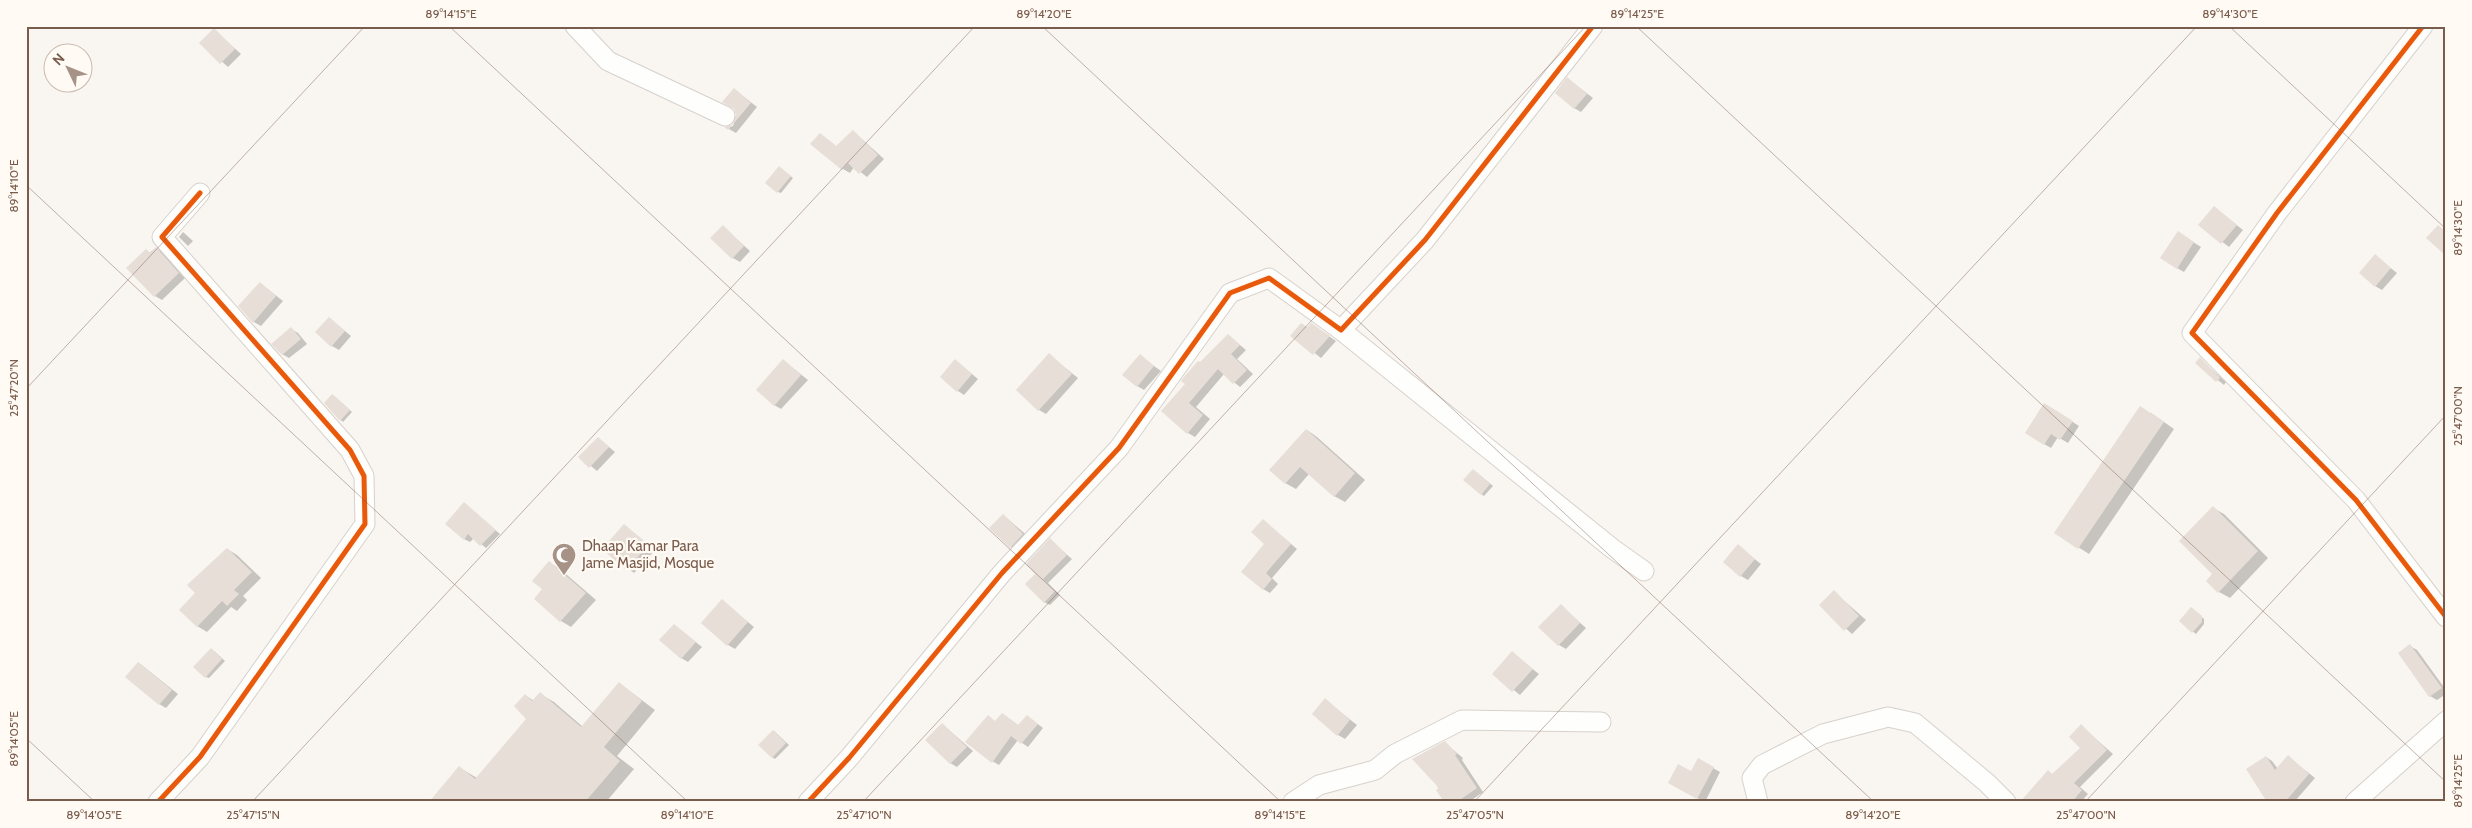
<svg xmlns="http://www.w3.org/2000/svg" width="2472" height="828" font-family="Cabin,sans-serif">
	<rect width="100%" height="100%" fill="#f9f5f0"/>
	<g fill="#0003">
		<path d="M214,30L241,54L228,67L201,43Z"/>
		<path d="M1568,79L1593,98L1581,112L1574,108Z"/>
		<path d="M734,89L757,107L736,133L727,128L733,126L737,115Z"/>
		<path d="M853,131L884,159L867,177L854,167L850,173L843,169L827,139L837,147Z"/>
		<path d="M782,170L793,178L781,193L778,192Z"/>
		<path d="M2215,208L2243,230L2229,247L2200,225Z"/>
		<path d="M723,227L750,251L740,262L733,258Z"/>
		<path d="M183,232L193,241L188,246L179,237Z"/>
		<path d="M2185,237L2201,247L2184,272L2177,268Z"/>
		<path d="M156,248L163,252L185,278L162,300L155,296L128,268Z"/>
		<path d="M2375,256L2397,273L2382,290L2375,286Z"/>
		<path d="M260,283L283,301L261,326L254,322L240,306Z"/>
		<path d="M329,318L351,336L339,350L332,346Z"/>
		<path d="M1302,324L1308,328L1312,324L1336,341L1321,358L1292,335Z"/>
		<path d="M291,329L298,333L307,344L289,358L282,354Z"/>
		<path d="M1228,335L1246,350L1237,359L1253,374L1240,387L1224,374L1196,407L1210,419L1195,437L1188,433L1186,384L1200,364Z"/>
		<path d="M1049,355L1078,378L1046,414L1039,410Z"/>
		<path d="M1140,356L1161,371L1144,390L1137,386Z"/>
		<path d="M2200,359L2226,382L2224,385L2197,363Z"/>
		<path d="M784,361L808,380L781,409L774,405Z"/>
		<path d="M956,361L978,379L964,395L958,391Z"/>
		<path d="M333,395L352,412L343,422L341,420Z"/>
		<path d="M2051,408L2079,426L2068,443L2058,437L2051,448L2044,444Z"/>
		<path d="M2151,413L2174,429L2089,554L2056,533Z"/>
		<path d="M1307,430L1317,437L1365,480L1345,502L1334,496L1309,474L1296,489L1285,483Z"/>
		<path d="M598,438L615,452L597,471L580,457Z"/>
		<path d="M1476,472L1493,486L1484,496L1481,494Z"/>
		<path d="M464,504L500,534L486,548L474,538L470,542L464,539Z"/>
		<path d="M2213,508L2224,514L2268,558L2230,598L2219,592L2214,574Z"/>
		<path d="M1003,515L1030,538L1017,551L1011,547Z"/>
		<path d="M1263,520L1297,549L1272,578L1278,584L1270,593L1263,589L1266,544Z"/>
		<path d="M624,526L655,550L634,573L604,549Z"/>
		<path d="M1050,540L1072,559L1048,583L1060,595L1050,605L1044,602L1037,574Z"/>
		<path d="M1738,546L1761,564L1748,580L1741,576Z"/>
		<path d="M227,549L237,555L261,578L243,596L247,600L237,611L231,607L207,632L197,626V593L189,585Z"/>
		<path d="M550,563L560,569L596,600L571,627L561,621L535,599L544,589Z"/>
		<path d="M1834,592L1866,620L1852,634L1820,605Z"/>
		<path d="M722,601L754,627L735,649L728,645Z"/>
		<path d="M1561,606L1586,628L1566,649L1559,645Z"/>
		<path d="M2194,610L2204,619V624L2196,634L2180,621Z"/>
		<path d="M674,625L702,647L688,662L681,658Z"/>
		<path d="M2410,646L2417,650L2446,690V694L2437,700L2430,696Z"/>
		<path d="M214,651L225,661L209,678L206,677Z"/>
		<path d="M1512,653L1539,674L1520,695L1494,674Z"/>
		<path d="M139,663L178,694L166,708L159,704Z"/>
		<path d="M619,683L655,710L617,756L634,769L606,802H430L460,768L477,778L528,719L525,695L534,701L540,694L554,702L583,727Z"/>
		<path d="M1325,700L1357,725L1345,739L1338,735Z"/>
		<path d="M1003,714L1019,726L1027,716L1043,728L1028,747L1018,740L999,765L992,761L988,717L996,722Z"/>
		<path d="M942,724L973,751L957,767L950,763Z"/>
		<path d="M2081,726L2113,754L2080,787L2088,794L2081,802H2024L2082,748Z"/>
		<path d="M774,731L789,745L775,759L772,757Z"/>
		<path d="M1445,743L1463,758L1462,760L1483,792L1469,802H1447L1433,779Z"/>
		<path d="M2266,757L2272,761L2278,769L2288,757L2315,778L2296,800L2298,802H2270Z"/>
		<path d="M1699,760L1720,772L1705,802L1676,787L1692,773Z"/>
	</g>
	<g fill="#e6ded7">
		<path d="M214,28L235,49L220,64L199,43Z"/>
		<path d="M1567,77L1587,94L1574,109L1555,93Z"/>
		<path d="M734,88L751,103L728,130L724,127L732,125L736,115L734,109L722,102Z"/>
		<path d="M853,130L878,155L859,174L848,163L842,170L810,144L820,133L836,146Z"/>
		<path d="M779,166L791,176L777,193L765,183Z"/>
		<path d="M2214,206L2237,225L2221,244L2198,225Z"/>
		<path d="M723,225L744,246L732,259L710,238Z"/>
		<path d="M2438,225L2446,232V256L2426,238Z"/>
		<path d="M2178,231L2194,242L2177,269L2160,258Z"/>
		<path d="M156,247L179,273L154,297L126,268L146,249L150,253Z"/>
		<path d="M2375,254L2391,268L2375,287L2359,273Z"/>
		<path d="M260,282L276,296L253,323L238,306Z"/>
		<path d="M329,317L345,331L331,347L315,332Z"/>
		<path d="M1301,323L1307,328L1311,323L1330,336L1313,355L1290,336Z"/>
		<path d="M291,327L301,339L282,355L271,344Z"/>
		<path d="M1228,334L1240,345L1231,354L1247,370L1233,384L1218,369L1189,403L1203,415L1187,434L1161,411L1185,384L1181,381L1183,378L1198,361L1200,362Z"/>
		<path d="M1049,353L1072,374L1038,411L1016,390Z"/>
		<path d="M1140,354L1154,366L1137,387L1122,375Z"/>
		<path d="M2200,357L2220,378L2216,382L2195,363Z"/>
		<path d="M783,359L801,375L774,406L756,390Z"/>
		<path d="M955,359L972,374L957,392L940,377Z"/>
		<path d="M332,394L350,410L340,421L324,403Z"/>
		<path d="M2044,403L2073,421L2060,440L2051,434L2044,445L2025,433Z"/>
		<path d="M2140,406L2164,422L2078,549L2054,533Z"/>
		<path d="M1306,429L1355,473L1334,497L1300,467L1285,484L1269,470Z"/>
		<path d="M598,437L609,447L589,468L578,457Z"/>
		<path d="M1473,469L1490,484L1481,495L1463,480Z"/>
		<path d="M464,502L496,530L480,546L468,534L464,540L445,524Z"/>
		<path d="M2213,506L2258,551L2218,593L2206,581L2212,574L2179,541Z"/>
		<path d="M1003,514L1023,534L1010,548L989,528Z"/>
		<path d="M1263,519L1291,544L1266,573L1272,579L1263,590L1241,572L1264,544L1251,532Z"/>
		<path d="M624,524L649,545L626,570L602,549Z"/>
		<path d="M1050,538L1067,555L1043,579L1055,591L1044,603L1025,584L1035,574L1026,564Z"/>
		<path d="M1738,544L1755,559L1740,577L1723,562Z"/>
		<path d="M227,548L252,572L234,590L239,594L227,606L222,601L197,627L179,610L195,593L187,585Z"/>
		<path d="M549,561L586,593L560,622L534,599L542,589L532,581Z"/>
		<path d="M1834,590L1859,616L1844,631L1819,605Z"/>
		<path d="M722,599L748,622L727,646L701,623Z"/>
		<path d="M1561,604L1580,623L1558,646L1538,627Z"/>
		<path d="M2191,607L2202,616V622L2192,633L2179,621Z"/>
		<path d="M674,624L696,642L681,659L659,640Z"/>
		<path d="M2410,644L2442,688L2429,697L2398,653Z"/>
		<path d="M211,648L222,659L205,678L193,667Z"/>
		<path d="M1512,651L1533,669L1512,692L1492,674Z"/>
		<path d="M138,662L172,690L159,705L125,677Z"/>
		<path d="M619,682L642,701L604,747L620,761L585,802H429L459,766L475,779L526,719L514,706L525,694L532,701L540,692L581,727Z"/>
		<path d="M1325,698L1350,720L1337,736L1312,714Z"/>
		<path d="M1002,713L1018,725L1027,715L1038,724L1021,744L1011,736L992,763L965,742L988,715L995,721Z"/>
		<path d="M942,723L967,747L950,764L925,740Z"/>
		<path d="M2081,724L2107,750L2074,783L2082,790L2072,802H2020L2048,770L2052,774L2080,748L2069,737Z"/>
		<path d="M773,730L786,743L772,758L758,745Z"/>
		<path d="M1445,741L1457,754L1455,755L1477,788L1457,802H1444L1436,790L1439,788L1412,759Z"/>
		<path d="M2288,755L2309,774L2285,802H2267L2246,769L2266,756L2275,770Z"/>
		<path d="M1698,758L1714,767L1697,799L1668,783L1678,764L1691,771Z"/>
	</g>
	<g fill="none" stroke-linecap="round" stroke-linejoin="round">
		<defs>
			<g id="minor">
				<path d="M575,26L608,61L725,116"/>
				<path d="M2423,26L2277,213L2192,333L2356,500L2446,617"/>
				<path d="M1341,330L1613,549L1644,571"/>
				<path d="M158,802L200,757L365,524L364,476L350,450L162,237L200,193"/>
				<path d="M808,802L849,758L1002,573L1119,448L1230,293L1269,278L1341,330L1425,240L1593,26"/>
				<path d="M1293,802L1319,785L1375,770L1395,754L1462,720L1601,722"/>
				<path d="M1758,802L1752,778L1762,765L1823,734L1888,717L1915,723L1987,783L2006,802"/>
				<path d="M2355,802L2446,721"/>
			</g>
		</defs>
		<use href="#minor" stroke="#d7d1cb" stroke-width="21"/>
		<use href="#minor" stroke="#fefefd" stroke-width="19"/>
		<defs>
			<g id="cycleway">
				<path d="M2423,26L2277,213L2192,333L2356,500L2446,617"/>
				<path d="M158,802L200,757L365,524L364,476L350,450L162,237L200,193"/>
				<path d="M808,802L849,758L1002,573L1119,448L1230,293L1269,278L1341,330L1425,240L1593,26"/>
			</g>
		</defs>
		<use href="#cycleway" stroke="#fffaf3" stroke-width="8"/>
		<use href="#cycleway" stroke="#e8590c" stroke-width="5"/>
	</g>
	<path fill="none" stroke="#7a5c4d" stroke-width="1" stroke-opacity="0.45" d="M449,26L1281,802M1042,26L1874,802M1636,26L2446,782M2229,26L2446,229M26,185L688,802M26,389L365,26M26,738L95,802M252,802L975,26M863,802L1586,26M1474,802L2197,26M2085,802L2446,415"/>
	<defs>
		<symbol id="mosque-pin" viewBox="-11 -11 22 30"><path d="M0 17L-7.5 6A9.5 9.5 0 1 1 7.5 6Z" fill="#a69286" stroke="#fffaf3"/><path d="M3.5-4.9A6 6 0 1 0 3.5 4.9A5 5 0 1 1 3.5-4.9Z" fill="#fff"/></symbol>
	</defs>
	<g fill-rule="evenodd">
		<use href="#mosque-pin" x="550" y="541" width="28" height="38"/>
	</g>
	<g text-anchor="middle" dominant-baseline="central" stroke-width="4.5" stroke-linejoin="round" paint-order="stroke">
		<g font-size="15" fill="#7a5c4d" stroke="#fffaf3" text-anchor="start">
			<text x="582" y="546">Dhaap Kamar Para<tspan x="582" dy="17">Jame Masjid, Mosque</tspan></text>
		</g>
	</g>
	<rect width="2472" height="828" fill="none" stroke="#fffaf3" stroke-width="55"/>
	<g transform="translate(68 68) rotate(313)"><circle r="24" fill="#fffaf3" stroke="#cabbb1"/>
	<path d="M0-4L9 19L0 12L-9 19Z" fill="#a69286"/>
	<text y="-8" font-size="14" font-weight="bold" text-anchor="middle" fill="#7a5c4d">N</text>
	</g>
	<rect x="28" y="28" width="2416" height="772" fill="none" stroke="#7a5c4d" stroke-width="2"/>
	<g font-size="12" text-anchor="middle" fill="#7a5c4d">
		<text x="451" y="18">89°14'15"E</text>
		<text x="1044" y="18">89°14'20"E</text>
		<text x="1637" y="18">89°14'25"E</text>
		<text x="2230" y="18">89°14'30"E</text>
		<text transform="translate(14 186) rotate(-90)" y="4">89°14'10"E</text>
		<text transform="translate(2458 228) rotate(-90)" y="4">89°14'30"E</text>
		<text transform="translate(14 388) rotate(-90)" y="4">25°47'20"N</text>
		<text transform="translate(2458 416) rotate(-90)" y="4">25°47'00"N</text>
		<text transform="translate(14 739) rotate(-90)" y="4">89°14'05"E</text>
		<text transform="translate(2458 781) rotate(-90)" y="4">89°14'25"E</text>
		<text x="94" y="819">89°14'05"E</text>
		<text x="253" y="819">25°47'15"N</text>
		<text x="687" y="819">89°14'10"E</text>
		<text x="864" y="819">25°47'10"N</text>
		<text x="1280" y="819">89°14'15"E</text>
		<text x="1475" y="819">25°47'05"N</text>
		<text x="1873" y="819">89°14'20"E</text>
		<text x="2086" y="819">25°47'00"N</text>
	</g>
</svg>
